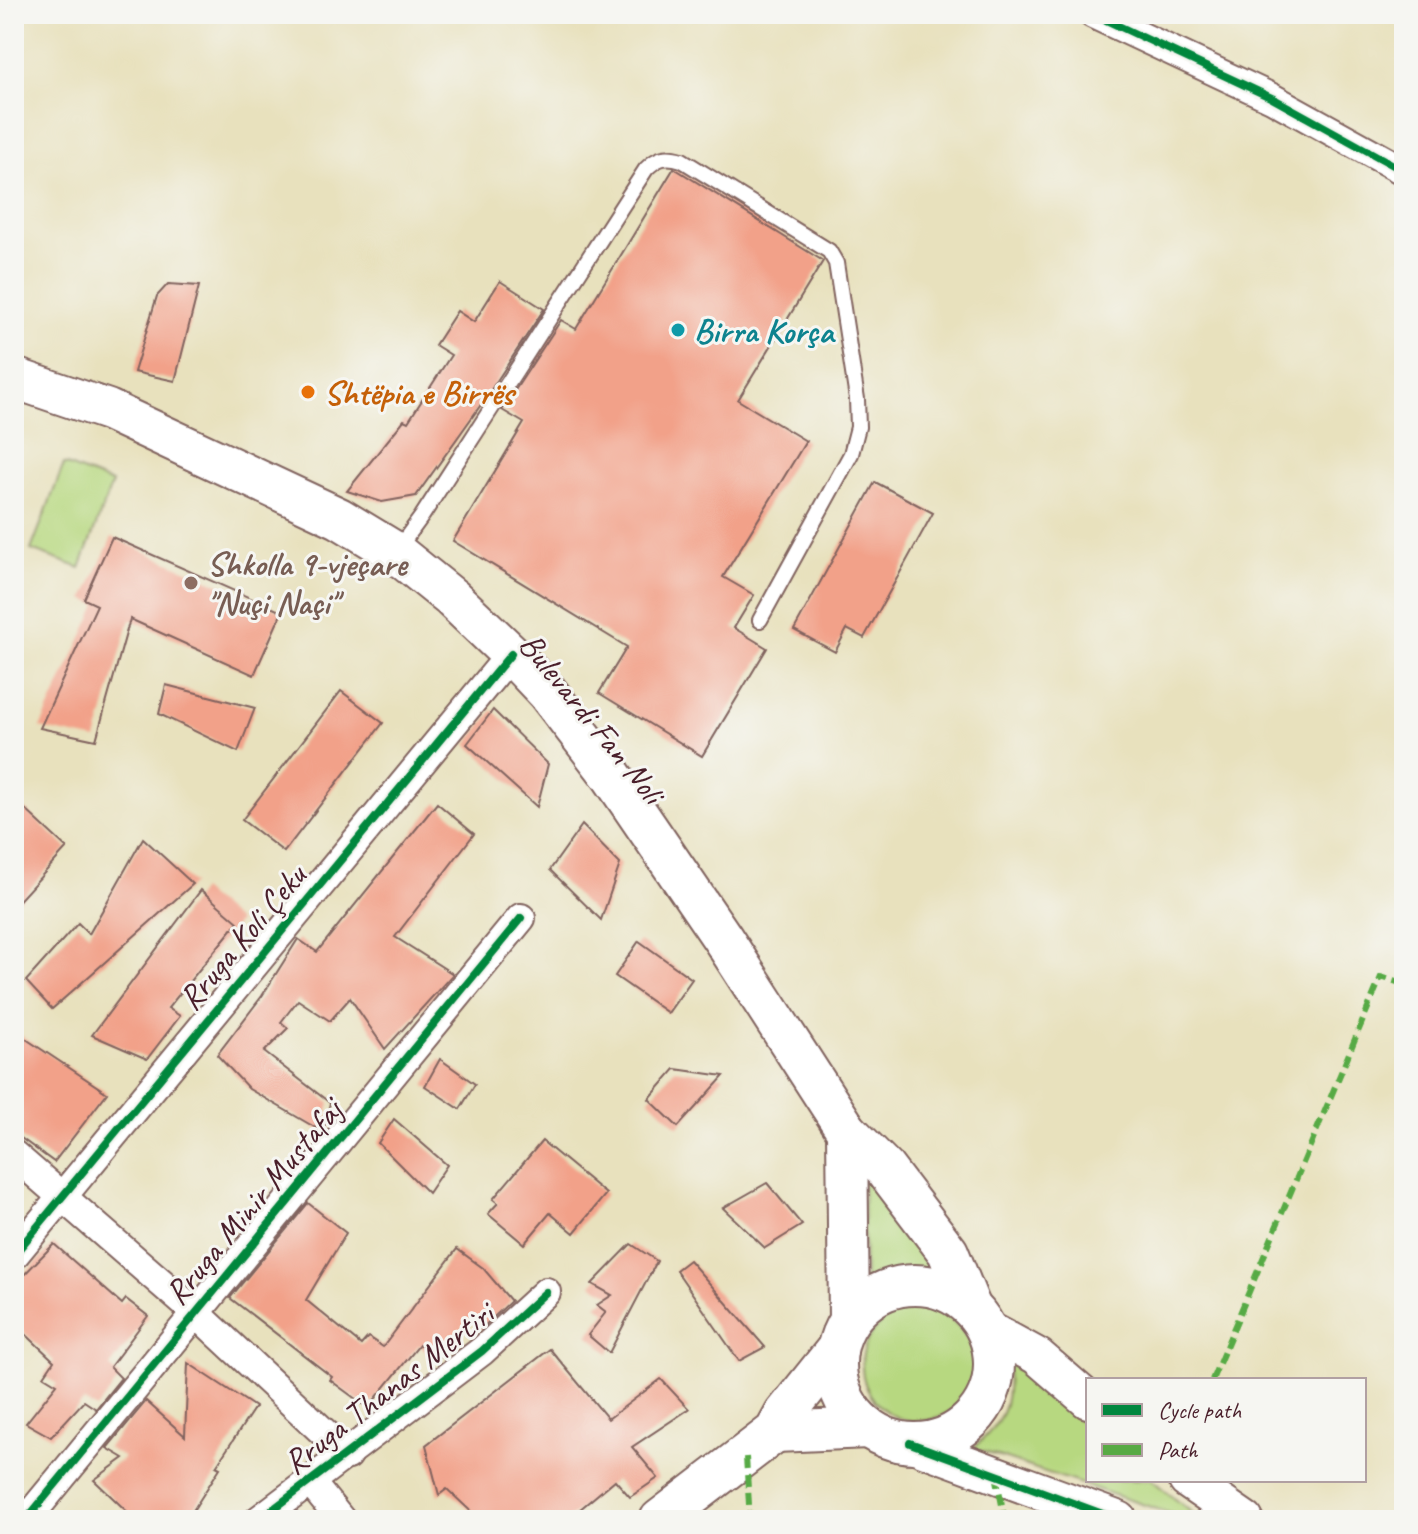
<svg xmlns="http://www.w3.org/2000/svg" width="1418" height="1534" font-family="Caveat,sans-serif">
	<rect width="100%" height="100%" fill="#f6f6f2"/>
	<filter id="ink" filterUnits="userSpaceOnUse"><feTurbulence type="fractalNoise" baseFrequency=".0125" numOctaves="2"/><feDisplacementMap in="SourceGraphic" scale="16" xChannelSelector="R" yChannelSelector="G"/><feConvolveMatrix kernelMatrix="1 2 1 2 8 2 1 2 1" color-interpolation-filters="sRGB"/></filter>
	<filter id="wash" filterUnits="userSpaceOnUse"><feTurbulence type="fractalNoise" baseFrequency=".006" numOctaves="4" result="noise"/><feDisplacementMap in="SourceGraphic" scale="32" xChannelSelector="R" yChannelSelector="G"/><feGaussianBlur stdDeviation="1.8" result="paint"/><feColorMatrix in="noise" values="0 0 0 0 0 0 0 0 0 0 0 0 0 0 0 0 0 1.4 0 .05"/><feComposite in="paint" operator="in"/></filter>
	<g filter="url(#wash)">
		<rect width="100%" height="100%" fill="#e8e1bd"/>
		<g fill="#b7d880" stroke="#807c56" stroke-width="2">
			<path d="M64,464L112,483L80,568L31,550Z"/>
			<path d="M863,1171L931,1268L891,1273L865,1288Z"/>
			<circle cx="918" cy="1365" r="56"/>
			<path d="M1007,1361L1088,1427V1480H1152L1201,1520H1190L973,1448C1005,1421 1010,1403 1007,1361Z"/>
		</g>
		<g id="blocks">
			<g fill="#f2a189">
				<path d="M674,168L823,261L738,400L806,441L723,577L754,595L734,628L767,648L702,756L599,693L627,647L453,541L524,423L502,410L561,320L576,329Z"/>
				<path d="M500,281L544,309L485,399L416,496L382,502L347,491L404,420L408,422L451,355L435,345L457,311L474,322Z"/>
				<path d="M168,284L199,286L175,381L134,372L157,296Z"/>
				<path d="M875,482L933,513L864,638L847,629L835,652L794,630Z"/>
				<path d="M112,537L282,612L254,675L130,619L96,740L40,728L97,605L84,599Z"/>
				<path d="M166,685L255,708L238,752L159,714Z"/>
				<path d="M341,691L383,723L284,852L242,820Z"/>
				<path d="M493,710L548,764L537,807L467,744Z"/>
				<path d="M437,803L474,834L395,937L453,974L385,1049L350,998L330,1021L298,1000L281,1022L288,1028L264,1052L330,1103L323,1132L249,1089L217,1055L262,996L298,939L317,952Z"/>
				<path d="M25,809L67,848L14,906V826Z"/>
				<path d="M582,825L620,864L601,920L550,870Z"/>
				<path d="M143,838L193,884L52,1009L26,981L78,923L89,934Z"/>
				<path d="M201,890L238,922L168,1008L180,1016L147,1059L92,1035Z"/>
				<path d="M639,941L692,979L668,1013L615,976Z"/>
				<path d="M14,1031L107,1093L54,1162L14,1133Z"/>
				<path d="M440,1059L475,1084L460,1109L425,1086Z"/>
				<path d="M675,1069L724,1076L678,1127L649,1099Z"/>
				<path d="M394,1119L447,1165L428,1193L378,1143Z"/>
				<path d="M542,1141L606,1194L574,1233L550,1213L524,1244L488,1214L498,1203L493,1199Z"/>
				<path d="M767,1183L802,1225L765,1248L723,1208Z"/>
				<path d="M308,1203L346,1233L306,1300L361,1345L368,1337L383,1347L457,1249L483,1268L511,1301L481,1329L468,1319L438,1359L419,1345L368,1408L330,1380L332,1377L230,1298Z"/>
				<path d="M54,1244L122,1304L126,1299L148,1316L110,1367L121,1378L96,1409L84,1401L51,1437L26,1423L57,1384L44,1376L54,1361L14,1323V1285Z"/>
				<path d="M631,1244L657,1261L609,1353L588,1335L606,1312L597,1305L612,1295L592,1284Z"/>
				<path d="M689,1260L731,1308L765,1347L739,1361L676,1270Z"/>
				<path d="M550,1349L608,1419L661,1379L689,1409L632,1447L658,1478L630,1497L615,1480L567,1520H480L447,1489L439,1495L426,1445Z"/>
				<path d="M188,1363L255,1407L216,1466L220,1468L187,1520H136L94,1480L124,1458L107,1448L146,1401L185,1436Z"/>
			</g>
		</g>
	</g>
	<g filter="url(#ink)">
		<use href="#blocks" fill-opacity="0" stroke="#81635e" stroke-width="2"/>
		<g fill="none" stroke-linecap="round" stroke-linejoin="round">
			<defs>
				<path id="service" d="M398,549L422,516L646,169C658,157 666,155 682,160L829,251L836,263L857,399L858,427L851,454L760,620"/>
				<g id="minor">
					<path d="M1093,14L1272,98L1404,171"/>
					<path d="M14,1155L195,1312L348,1455"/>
					<path d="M14,1255L511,654"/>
					<path d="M311,1483L341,1520"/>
					<path d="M26,1520L521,918"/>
					<path d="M259,1520L482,1351L546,1292"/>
				</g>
				<g id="tertiary">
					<path d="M987,1329L1037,1356L1088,1400"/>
					<path d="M910,1443L1119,1520"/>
					<path d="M1187,1480L1245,1520"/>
				</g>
				<g id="secondary">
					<path d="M14,378L108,410L339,518L395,552L452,598L511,654L547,692L611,775L723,939L847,1131L885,1169L948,1252L970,1306"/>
					<path d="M847,1131L849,1319"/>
					<circle cx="915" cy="1364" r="79"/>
					<path d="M775,1432L868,1428"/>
					<path d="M660,1520L775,1432L785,1414L837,1349"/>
				</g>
			</defs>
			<use href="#service" stroke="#81635e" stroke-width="18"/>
			<use href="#minor" stroke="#81635e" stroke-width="32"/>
			<use href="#tertiary" stroke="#81635e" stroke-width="40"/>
			<use href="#secondary" stroke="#81635e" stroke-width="44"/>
			<use href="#service" stroke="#fff" stroke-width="14"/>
			<use href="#minor" stroke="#fff" stroke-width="28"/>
			<use href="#tertiary" stroke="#fff" stroke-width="36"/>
			<use href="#secondary" stroke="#fff" stroke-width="40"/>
			<g stroke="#57aa44" stroke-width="6" stroke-dasharray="12 6" stroke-linecap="butt">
				<path d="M1212,1380L1381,977L1404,984"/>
				<path d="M746,1457L750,1520"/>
				<path d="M996,1475L1005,1520"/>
			</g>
			<defs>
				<g id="cycleway">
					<path d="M1093,14L1272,98L1404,171"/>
					<path d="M14,1255L511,654"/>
					<path d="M910,1443L1119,1520"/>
					<path d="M26,1520L521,918"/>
					<path d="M259,1520L482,1351L546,1292"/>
				</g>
			</defs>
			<use href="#cycleway" stroke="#f6f6f2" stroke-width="13"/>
			<use href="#cycleway" stroke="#00873e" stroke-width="8"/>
		</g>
	</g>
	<circle fill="#0f9aa8" stroke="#f6f6f2" stroke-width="3" cx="678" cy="330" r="8"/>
	<circle fill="#e8710a" stroke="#f6f6f2" stroke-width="3" cx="308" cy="392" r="8"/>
	<circle fill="#8d6e63" stroke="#f6f6f2" stroke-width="3" cx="191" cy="583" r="8"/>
	<g text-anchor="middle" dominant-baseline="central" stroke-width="6" stroke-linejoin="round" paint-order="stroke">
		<g font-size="34" font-weight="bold" fill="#0d838f" stroke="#f6f6f2" text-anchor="start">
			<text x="694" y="330">Birra Korça</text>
		</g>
		<g font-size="34" font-weight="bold" fill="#c56008" stroke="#f6f6f2" text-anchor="start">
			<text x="324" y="392">Shtëpia e Birrës</text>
		</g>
		<g font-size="34" font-weight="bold" fill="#785e54" stroke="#f6f6f2" text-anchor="start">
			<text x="207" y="563">Shkolla 9-vjeçare<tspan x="207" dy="39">"Nuçi Naçi"</tspan></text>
		</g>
		<g font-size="34" fill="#4a1f2b" stroke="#f6f6f2">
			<text transform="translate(592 718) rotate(51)">Bulevardi Fan Noli</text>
			<text transform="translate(242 937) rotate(-50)">Rruga Koli Çeku</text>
			<text transform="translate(253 1202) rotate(-50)">Rruga Minir Mustafaj</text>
			<text transform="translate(388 1388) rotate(-38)">Rruga Thanas Mertiri</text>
		</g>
	</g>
	<rect width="1418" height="1534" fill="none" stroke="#f6f6f2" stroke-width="48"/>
	<rect x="1086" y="1378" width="280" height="104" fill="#f6f6f2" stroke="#b1a0a2" stroke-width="2"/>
	<rect x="1102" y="1404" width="40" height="12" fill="#00873e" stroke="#b1a0a2" stroke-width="2"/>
	<text x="1158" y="1418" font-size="24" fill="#4a1f2b">Cycle path</text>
	<rect x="1102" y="1444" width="40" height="12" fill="#57aa44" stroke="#b1a0a2" stroke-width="2"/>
	<text x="1158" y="1458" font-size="24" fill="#4a1f2b">Path</text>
</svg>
